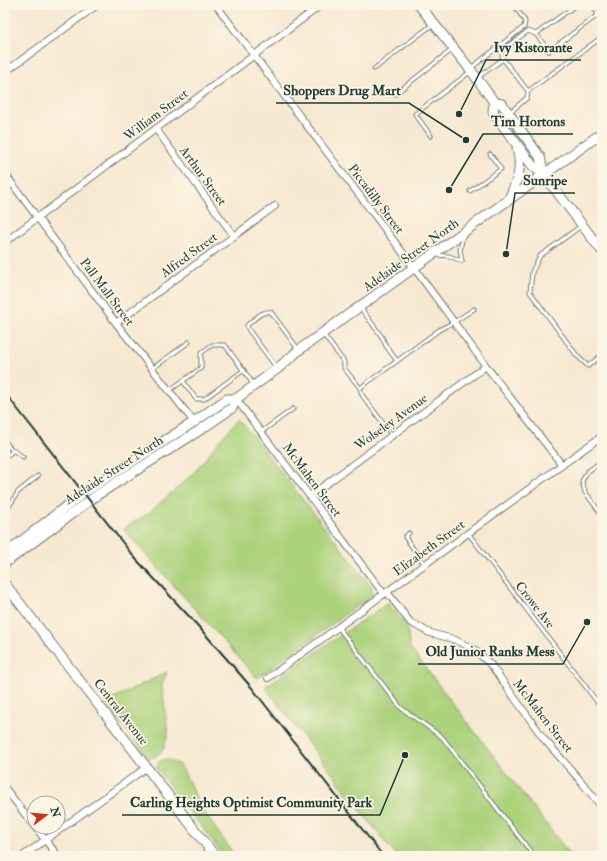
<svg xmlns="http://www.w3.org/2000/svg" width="607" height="861" font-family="'IM FELL Double Pica',serif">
	<rect width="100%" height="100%" fill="#fcf5e5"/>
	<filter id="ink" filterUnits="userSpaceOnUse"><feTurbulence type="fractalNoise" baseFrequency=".025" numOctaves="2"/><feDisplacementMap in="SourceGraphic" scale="8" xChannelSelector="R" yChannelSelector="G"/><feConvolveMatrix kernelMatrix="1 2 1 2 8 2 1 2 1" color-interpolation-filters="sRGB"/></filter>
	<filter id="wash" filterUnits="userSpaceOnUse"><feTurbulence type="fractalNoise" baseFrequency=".012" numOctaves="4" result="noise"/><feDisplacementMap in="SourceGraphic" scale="16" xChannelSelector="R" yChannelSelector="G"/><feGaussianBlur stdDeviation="0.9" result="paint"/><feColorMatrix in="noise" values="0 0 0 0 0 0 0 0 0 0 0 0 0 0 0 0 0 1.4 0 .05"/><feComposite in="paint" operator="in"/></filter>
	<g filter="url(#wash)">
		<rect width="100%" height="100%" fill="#f7e9d1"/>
		<g fill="#acd27c" stroke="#668858">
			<path d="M239,419L369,583L371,586L372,595L257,678L123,529L149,513L193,474L221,439Z"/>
			<path d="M388,603L407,627L410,648L571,856H396L265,687Z"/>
			<path d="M167,672L162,684L168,735L163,750L155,757L149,759L106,702Z"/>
			<path d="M166,759L172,761L181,766L203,811L235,856H224L156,768L159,762Z"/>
		</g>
	</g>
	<g filter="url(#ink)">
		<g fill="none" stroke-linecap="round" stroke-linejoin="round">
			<defs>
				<g id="lane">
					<path d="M592,5L602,19"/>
					<path d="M536,34L549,51L599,14"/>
					<path d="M503,59L528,91L527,98L509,113"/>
					<path d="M471,68L524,27L525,21L514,5"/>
					<path d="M374,69L432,25"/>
					<path d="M477,78L503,59L501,51L528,31L536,34L576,5"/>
					<path d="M528,91L602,37"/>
					<path d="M395,94L453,49"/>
					<path d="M431,136L415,114L470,72"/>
					<path d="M470,191L501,169L490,154"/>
					<path d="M581,226L540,256L532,272L530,292L578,357L588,366L602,355"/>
					<path d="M436,255L449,256L462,261"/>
					<path d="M462,261L460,250L463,235"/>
					<path d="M360,307L382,337L386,346L397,361L439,330L454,322L474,309"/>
					<path d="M323,334L344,362V368L360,388L397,361"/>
					<path d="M276,367L248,329L247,325C254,320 262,310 271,312L298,349"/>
					<path d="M153,368L189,342"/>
					<path d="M183,381L196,399H204L244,370"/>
					<path d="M360,388L362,395L392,435"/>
					<path d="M170,390L201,368V353L212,345H225L254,385"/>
					<path d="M261,432L293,409"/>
					<path d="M5,441L10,448L23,457"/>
					<path d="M5,457L14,450"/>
					<path d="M602,461L587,472L582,481L585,492L602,515"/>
					<path d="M5,513L18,492L38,476"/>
					<path d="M409,533L405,537L425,565"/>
					<path d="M468,533L602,708"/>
					<path d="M338,627L401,708L442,737L534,856"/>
				</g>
				<g id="street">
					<path d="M216,5L415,269L486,366L562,465"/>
					<path d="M5,72L97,5"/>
					<path d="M156,129L234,236"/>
					<path d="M5,174L116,323L194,422"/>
					<path d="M5,242L321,5"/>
					<path d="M116,323L275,206"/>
					<path d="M236,399L384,594"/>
					<path d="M310,496L486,366"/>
					<path d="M387,592L410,622L430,633L453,639L474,649L491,665L544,739L579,779L602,807"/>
					<path d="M268,678L602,436"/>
					<path d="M5,788L34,826"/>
					<path d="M35,827L58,856"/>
					<path d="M23,856L147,767"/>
				</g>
				<g id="secondary">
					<path d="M419,5L470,69L494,102L493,112L532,165L544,175L602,251"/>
					<path d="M494,102L502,104L540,157L544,175"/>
					<path d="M509,199C517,181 523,169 517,149"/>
					<path d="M5,554L86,491L194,422L227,399H236"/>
					<path d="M5,563L97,495L200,430L232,408L236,399L277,369L299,350L602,133"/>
					<path d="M5,584L215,856"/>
				</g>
			</defs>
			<use href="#lane" stroke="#6b796b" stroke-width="5"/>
			<use href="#street" stroke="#6b796b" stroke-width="8"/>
			<use href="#secondary" stroke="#6b796b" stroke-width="11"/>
			<use href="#lane" stroke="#fff" stroke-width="3"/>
			<use href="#street" stroke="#fff" stroke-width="6"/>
			<use href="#secondary" stroke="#fff" stroke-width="9"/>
			<path stroke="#1f3d34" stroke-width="2" d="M5,393L134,557L198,626L252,688L383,856"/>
		</g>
	</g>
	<g text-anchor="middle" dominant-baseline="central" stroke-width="3.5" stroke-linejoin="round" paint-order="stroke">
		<g font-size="13" fill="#1f3d34" stroke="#fcf5e5">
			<text transform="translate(156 115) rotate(-37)">William Street</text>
			<text transform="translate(203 176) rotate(54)">Arthur Street</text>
			<text transform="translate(376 199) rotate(53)">Piccadilly Street</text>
			<text transform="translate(189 255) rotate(-36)">Alfred Street</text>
			<text transform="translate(411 255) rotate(-36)">Adelaide Street North</text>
			<text transform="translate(107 292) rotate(53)">Pall Mall Street</text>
			<text transform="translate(391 422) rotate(-36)">Wolseley Avenue</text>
			<text transform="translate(114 470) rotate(-33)">Adelaide Street North</text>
			<text transform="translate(312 480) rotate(53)">McMahen Street</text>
			<text transform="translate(429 548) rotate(-36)">Elizabeth Street</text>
			<text transform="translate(535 605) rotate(52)">Crowe Ave</text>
			<text transform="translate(121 712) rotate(52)">Central Avenue</text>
			<text transform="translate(543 716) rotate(52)">McMahen Street</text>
		</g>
	</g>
	<path fill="none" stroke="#1f3d34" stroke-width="1.5" d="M459 114L486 60H581M466 140L409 103H276M449 190L483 134H573M506 254L515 193H575M587 622L563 664H418M405 755L380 815H122"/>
	<g fill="#1f3d34" stroke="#fcf5e5" stroke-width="1.5">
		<circle cx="459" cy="114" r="4"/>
		<circle cx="466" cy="140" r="4"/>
		<circle cx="449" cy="190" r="4"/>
		<circle cx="506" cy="254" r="4"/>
		<circle cx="587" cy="622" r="4"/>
		<circle cx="405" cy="755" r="4"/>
	</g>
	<g font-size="14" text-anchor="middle" font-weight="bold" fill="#1f3d34" stroke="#fcf5e5" stroke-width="3.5" stroke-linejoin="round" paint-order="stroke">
		<text x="533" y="52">Ivy Ristorante</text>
		<text x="342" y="95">Shoppers Drug Mart</text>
		<text x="528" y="126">Tim Hortons</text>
		<text x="545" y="185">Sunripe</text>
		<text x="490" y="656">Old Junior Ranks Mess</text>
		<text x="251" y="807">Carling Heights Optimist Community Park</text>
	</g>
	<rect width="607" height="861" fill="none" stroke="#fcf5e5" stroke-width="20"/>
	<g transform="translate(46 815) rotate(74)"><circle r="19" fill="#fcf5e5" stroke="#a4ab9e"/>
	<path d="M0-3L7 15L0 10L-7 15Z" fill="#c8321e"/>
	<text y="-6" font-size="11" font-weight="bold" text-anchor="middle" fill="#1f3d34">N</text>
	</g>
</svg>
